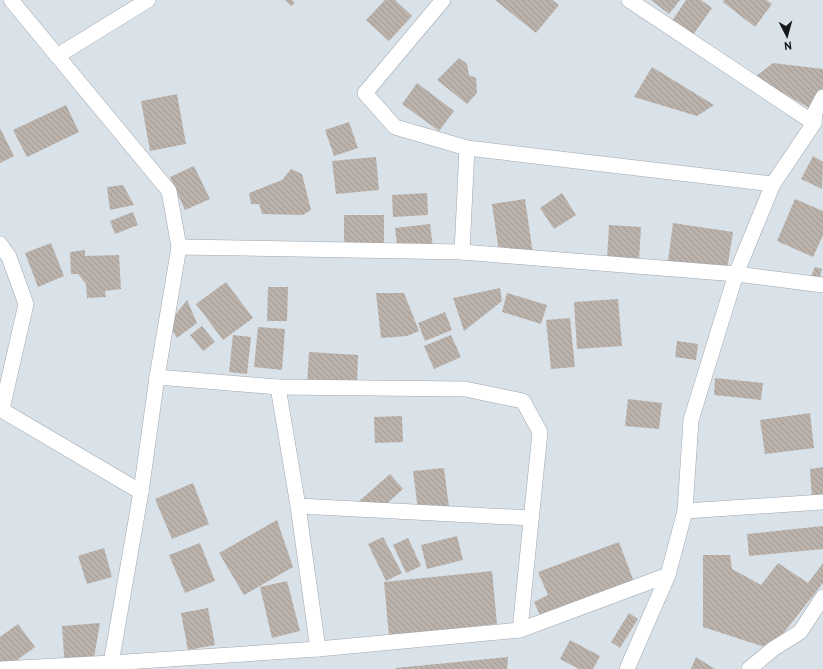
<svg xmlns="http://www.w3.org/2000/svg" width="823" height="669" font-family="Overpass,sans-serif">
	<defs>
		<pattern id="building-back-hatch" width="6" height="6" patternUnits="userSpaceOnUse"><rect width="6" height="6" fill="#bbb3ab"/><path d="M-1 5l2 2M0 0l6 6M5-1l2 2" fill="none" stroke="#a09993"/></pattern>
	</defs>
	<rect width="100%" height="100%" fill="#d9e1e9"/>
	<g fill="url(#building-back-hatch)">
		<path d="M285,0H292L295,3L291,6Z"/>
		<path d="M385,0H395L412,16L389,41L366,20Z"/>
		<path d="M495,0H552L559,5L536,33Z"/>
		<path d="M651,0H680L669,14Z"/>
		<path d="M686,0H701L712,8L693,35L672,21Z"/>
		<path d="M724,0H766L772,4L755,27L723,2Z"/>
		<path d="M459,58L467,64L469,75L476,78L477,93L467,104L437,80Z"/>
		<path d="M773,63L823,69V89L811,109L755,77Z"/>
		<path d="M652,67L714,105L697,116L634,97Z"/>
		<path d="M417,83L454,111L439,131L402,104Z"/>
		<path d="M177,94L186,144L150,151L141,101Z"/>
		<path d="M66,105L79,132L27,157L13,130Z"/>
		<path d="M349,122L358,148L334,156L325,130Z"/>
		<path d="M0,128L14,156L0,163Z"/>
		<path d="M813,156L823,162L822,189L801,179Z"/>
		<path d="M376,157L379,190L336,194L332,161Z"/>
		<path d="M194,166L210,199L185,210L170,177Z"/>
		<path d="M291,169L302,174L311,210L303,215L262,214L259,204H251L249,193L282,180Z"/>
		<path d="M123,185L134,205L110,210L107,187Z"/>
		<path d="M427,193L428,215L393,217L392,195Z"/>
		<path d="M562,193L576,215L554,229L540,208Z"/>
		<path d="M525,199L533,255L500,259L492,204Z"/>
		<path d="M795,199L823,211V235L813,257L777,241Z"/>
		<path d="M133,212L138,225L115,234L110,221Z"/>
		<path d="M344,215H384V245L344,246Z"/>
		<path d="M673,223L733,232L727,270L668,261Z"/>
		<path d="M430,224L434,255L399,259L395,228Z"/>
		<path d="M609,225L641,227L639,262L607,259Z"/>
		<path d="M51,243L64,276L38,287L25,253Z"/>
		<path d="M85,250V256L119,255L121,289L105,291L106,297L87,298L86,284L78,274H71L70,252Z"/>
		<path d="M815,267L822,269L820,276L823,277L809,281Z"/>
		<path d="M226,282L253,318L223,340L196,304Z"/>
		<path d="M268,287H288L287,321H267Z"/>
		<path d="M500,288L502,301L464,331L453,298Z"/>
		<path d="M376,293H404L419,331L407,336L381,338Z"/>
		<path d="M507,293L547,305L541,324L502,312Z"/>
		<path d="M618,299L622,346L577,349L574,302Z"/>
		<path d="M187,300L197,323L177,338L168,324Z"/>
		<path d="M445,312L452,330L425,341L418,323Z"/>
		<path d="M570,318L575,367L551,369L546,320Z"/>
		<path d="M202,326L215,342L203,351L190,335Z"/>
		<path d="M258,327L285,329L282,370L254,367Z"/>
		<path d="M233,335L251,337L247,374L229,372Z"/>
		<path d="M451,335L461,357L434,369L424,346Z"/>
		<path d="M677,341L698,344L696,360L675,357Z"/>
		<path d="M309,352L358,355L357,386L307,384Z"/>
		<path d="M715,378L763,383L761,400L714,395Z"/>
		<path d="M628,399L662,403L659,429L625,426Z"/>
		<path d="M810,413L814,448L765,454L760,420Z"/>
		<path d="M402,416L403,442L375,443L374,417Z"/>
		<path d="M823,467V497L812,498L810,469Z"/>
		<path d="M444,468L449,507L418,510L413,471Z"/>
		<path d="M390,474L403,489L371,518L357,503Z"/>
		<path d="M193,483L209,524L172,539L155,499Z"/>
		<path d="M277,520L293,567L244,595L219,553Z"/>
		<path d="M823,526V549L749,556L747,534Z"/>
		<path d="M457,536L463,560L427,569L421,545Z"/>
		<path d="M383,537L402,573L386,581L368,544Z"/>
		<path d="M408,538L421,566L406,573L393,545Z"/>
		<path d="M619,542L637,590L545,626L534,602L548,595L538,572Z"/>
		<path d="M200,543L215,581L185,593L169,555Z"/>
		<path d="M104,548L112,577L87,584L78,556Z"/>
		<path d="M703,555H730L732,569L761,585L778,563L808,583L823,563V583L771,649L703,627Z"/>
		<path d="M492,571L497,624L389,636L384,582Z"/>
		<path d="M287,581L300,631L272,638L260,587Z"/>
		<path d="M208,608L215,645L188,650L181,613Z"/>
		<path d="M629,613L638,619L620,648L611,642Z"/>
		<path d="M100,623L92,669H65L62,626Z"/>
		<path d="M18,624L35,647L5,669H0V637Z"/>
		<path d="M570,640L600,656L593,669H579L560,659Z"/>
		<path d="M508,657L507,669H396V668Z"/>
		<path d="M696,657L715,669H691Z"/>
	</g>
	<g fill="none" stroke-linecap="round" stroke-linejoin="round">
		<defs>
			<g id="minor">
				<path d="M11,0L169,191L179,247L157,377L141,492L110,669"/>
				<path d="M443,0L365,93L395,127L467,148L773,184"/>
				<path d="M629,0L814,123"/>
				<path d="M57,56L148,0"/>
				<path d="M0,244L9,257L26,304L2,409"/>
				<path d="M179,247L462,252L736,274L823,285"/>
				<path d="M462,252L467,148"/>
				<path d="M157,377L278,387L465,389L523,401L540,432L520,630"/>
				<path d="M278,387L298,506L318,649"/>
				<path d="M0,409L141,492"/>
				<path d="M298,506L531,518"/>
				<path d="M685,511L823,502"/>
				<path d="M0,669L111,663L318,649L520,630L668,575"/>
				<path d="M627,669L668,575L685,511L691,420L736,274L773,184L814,123L815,112L823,97"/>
				<path d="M749,669L773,649L800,632L823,597"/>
			</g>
		</defs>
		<use href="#minor" stroke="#9fa7af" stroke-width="16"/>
		<use href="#minor" stroke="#fff" stroke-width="15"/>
	</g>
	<g transform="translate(787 36) rotate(174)" stroke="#d9e1e9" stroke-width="3" paint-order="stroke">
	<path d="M0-3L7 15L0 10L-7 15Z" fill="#16181b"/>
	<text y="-6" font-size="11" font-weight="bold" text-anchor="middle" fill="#16181b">N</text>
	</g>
</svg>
